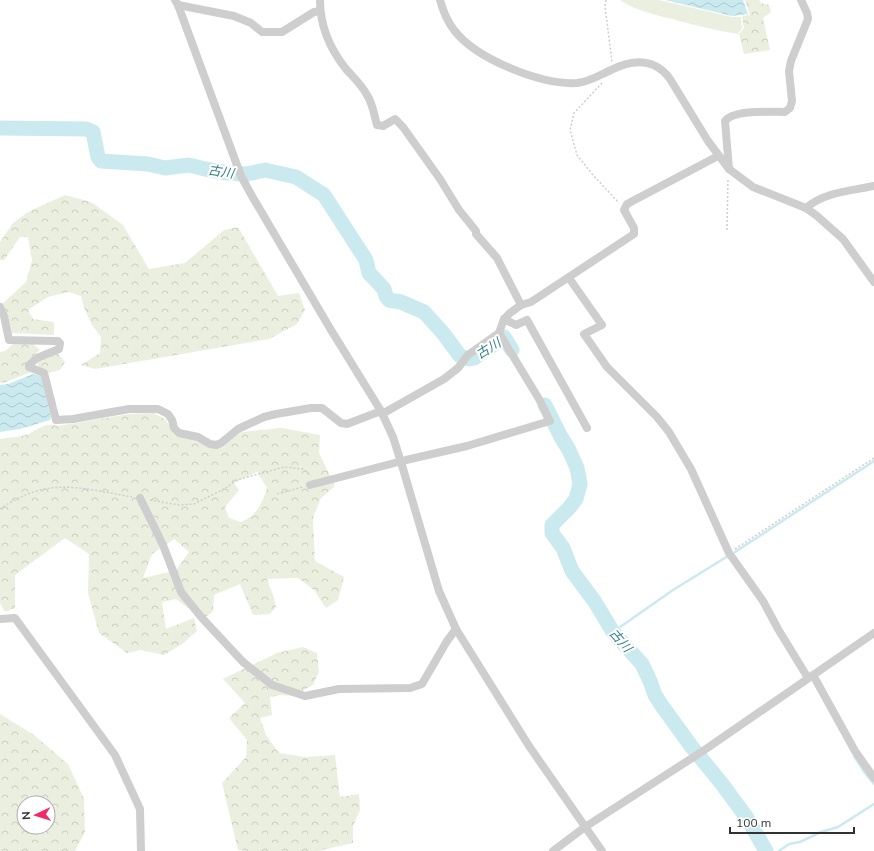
<svg xmlns="http://www.w3.org/2000/svg" width="874" height="851" font-family="Mulish,'Noto Sans JP',sans-serif">
	<defs>
		<pattern id="forest-crowns" width="20" height="18" patternUnits="userSpaceOnUse"><rect width="20" height="18" fill="#ebefdf"/><path d="M2 6a3 3 0 1 1 6 0M12 15a3 3 0 1 1 6 0" fill="none" stroke="#cacdc0"/></pattern>
		<pattern id="water-waves" width="16" height="10" patternUnits="userSpaceOnUse"><rect width="16" height="10" fill="#caeaef"/><path d="M0 5q4-4 8 0t8 0" fill="none" stroke="#aec9cd"/></pattern>
	</defs>
	<rect width="100%" height="100%" fill="#fff"/>
	<path fill="#ebefdf" d="M620,0H659L732,17H741L742,28L738,34C718,31 699,26 679,21C659,15 637,12 620,0Z"/>
	<g fill="url(#forest-crowns)" fill-rule="evenodd">
		<path d="M745,0H759L761,3L769,5L771,12L763,18L770,50L744,54L739,34L744,28L742,16L750,15Z"/>
		<path d="M65,195L91,202L123,225L149,269L185,263L224,230L238,227L278,296L299,293L305,310L297,324L269,339L95,369L81,365L100,353L101,337L92,325L84,308L81,296L68,292L48,297L28,310L33,319L54,322V335L10,333L2,304L26,282L32,260L28,237H20L4,260H0V242L13,223L28,212Z"/>
		<path d="M14,343H32L40,350L26,362L28,370L31,372L6,382L0,383V352L5,351Z"/>
		<path d="M58,353L65,362L60,370L48,373L38,366V361Z"/>
		<path d="M154,413L165,419L172,430L219,446L242,432L282,428L320,435L319,453L335,486L321,498L313,518L315,561L344,577L338,600L326,608L314,590L298,578L267,579L274,598L276,607L270,614L253,615L240,584L214,595L213,611L206,617L183,591L176,570L189,552L174,539L152,554L143,578L169,572L190,608H188L176,599L162,602L166,629L194,618L197,631L182,644L164,655L141,650L127,653L99,633L88,593L89,554L65,538L15,575V608L5,612L0,603V439C7,437 15,438 22,436C37,433 41,421 58,426L129,414ZM257,472L267,488C262,504 257,515 241,522L229,518L225,507L239,490L234,483Z"/>
		<path d="M303,647L317,653L319,672L313,685L294,696L281,695L270,697L272,715L260,718L266,735L279,753L305,757L335,755L340,797L359,794L360,810L353,826V843L318,851H247L238,850L222,783L246,757L247,740L229,718L245,703L223,679L277,653Z"/>
		<path d="M0,714L34,735L68,764L84,799L85,832L75,851H0ZM24,803H48V827H24Z"/>
	</g>
	<g fill="url(#water-waves)">
		<path d="M665,0H743L748,14L732,16Z"/>
		<path d="M33,374L41,376L51,417L50,420L20,429L0,432V385L8,384Z"/>
	</g>
	<g fill="none" stroke-linecap="round" stroke-linejoin="round">
		<g stroke="#caeaef" stroke-width="2.5">
			<path d="M735,552L874,461"/>
			<path d="M613,632L673,590L728,556"/>
			<path d="M854,756L865,773L874,784"/>
			<path d="M779,851L789,844L800,842L821,832L838,827L874,804"/>
		</g>
		<g stroke="#caeaef" stroke-width="15">
			<path d="M0,128L86,129L93,132L98,157L101,161L148,164L165,168L189,165L205,169L228,173L247,174L265,170L296,177L324,195L366,260L369,273L384,289L386,296L389,300L401,302L424,312L443,333L460,356L469,359L474,358L504,337L512,350"/>
			<path d="M545,405L561,437L569,450L577,468L580,484L576,499L569,508L552,525V533L563,548L572,571L595,602L613,632L642,664L650,681L655,695L660,703L691,746L722,784L747,818L766,851"/>
		</g>
		<g stroke="#cecece" stroke-width="1.5" stroke-dasharray="2 2" stroke-linecap="butt">
			<path d="M606,0L605,6L612,62"/>
			<path d="M602,83L574,113L570,130L577,155L593,175L619,203"/>
			<path d="M727,230L728,178"/>
			<path d="M277,494L303,487"/>
			<path d="M150,500L179,505L194,504L226,488L237,480L284,467L303,469L311,476"/>
			<path d="M0,509C48,476 80,488 132,497"/>
			<path d="M735,549L874,458"/>
		</g>
		<g stroke="#cecece" stroke-width="8">
			<path d="M175,0L178,5L241,176L252,196L331,330L381,411L393,437L401,462L439,591L456,629L529,746L602,851"/>
			<path d="M320,0C320,25 330,49 346,69C353,77 362,85 367,95C373,104 374,115 377,125L383,126L395,119L403,127L440,179L459,210L476,231V234L497,258L521,305"/>
			<path d="M440,0C443,11 447,21 454,30C476,59 541,85 577,83C589,82 600,75 611,70C633,59 655,58 670,79L708,141L729,169L753,187L806,208L817,216L843,239L874,282"/>
			<path d="M178,5L234,16L251,23L262,32H282L314,12L320,11"/>
			<path d="M729,169L725,121C734,109 771,112 785,112L790,108L792,101L789,71L791,61L808,19L807,13L801,0"/>
			<path d="M806,208C824,192 851,191 874,186"/>
			<path d="M569,278L602,325L584,334L607,367L657,417L669,432L691,469L729,553L763,601L778,629L808,678"/>
			<path d="M0,307L4,316L9,340L54,341H58L60,343L59,349L37,358L29,365V367L44,373L56,420L73,419L129,409H158L168,414L172,420L174,428L179,433L198,437L210,444L216,445L221,443L238,429L264,417L276,414L311,408H322L341,423L347,424L381,411"/>
			<path d="M504,319L516,325L527,320L587,428"/>
			<path d="M382,414L444,379L458,368L468,355L499,333L504,319L510,313L521,305L531,302L634,234V228L624,210L627,204L718,156"/>
			<path d="M310,485L406,460L467,446L550,421L539,399L499,333"/>
			<path d="M140,498L163,545L181,592L202,618L243,662L272,685L305,696L339,689L410,688L422,684L447,641L456,629"/>
			<path d="M0,619L15,618L115,755L140,809L141,851"/>
			<path d="M813,675L855,751L874,778"/>
			<path d="M553,851L585,827L703,751L874,633"/>
		</g>
	</g>
	<g text-anchor="middle" dominant-baseline="central" stroke-width="4" stroke-linejoin="round" paint-order="stroke">
		<g font-size="13" font-style="italic" fill="#34808d" stroke="#fff">
			<text transform="translate(221 171) rotate(9)">古川</text>
			<text transform="translate(488 348) rotate(-32)">古川</text>
			<text transform="translate(621 640) rotate(49)">古川</text>
		</g>
	</g>
	<g transform="translate(36 815) rotate(266)"><circle r="19" fill="#ffffff" stroke="#adadad"/>
	<path d="M0-3L7 15L0 10L-7 15Z" fill="#f22a68"/>
	<text y="-6" font-size="11" font-weight="bold" text-anchor="middle" fill="#313131">N</text>
	</g>
	<path d="M730 827v6h124v-6" fill="none" stroke="#313131" stroke-width="2"/>
	<text x="736" y="827" font-size="12" fill="#313131" stroke="#ffffff" stroke-width="3" paint-order="stroke">100 m</text>
</svg>
